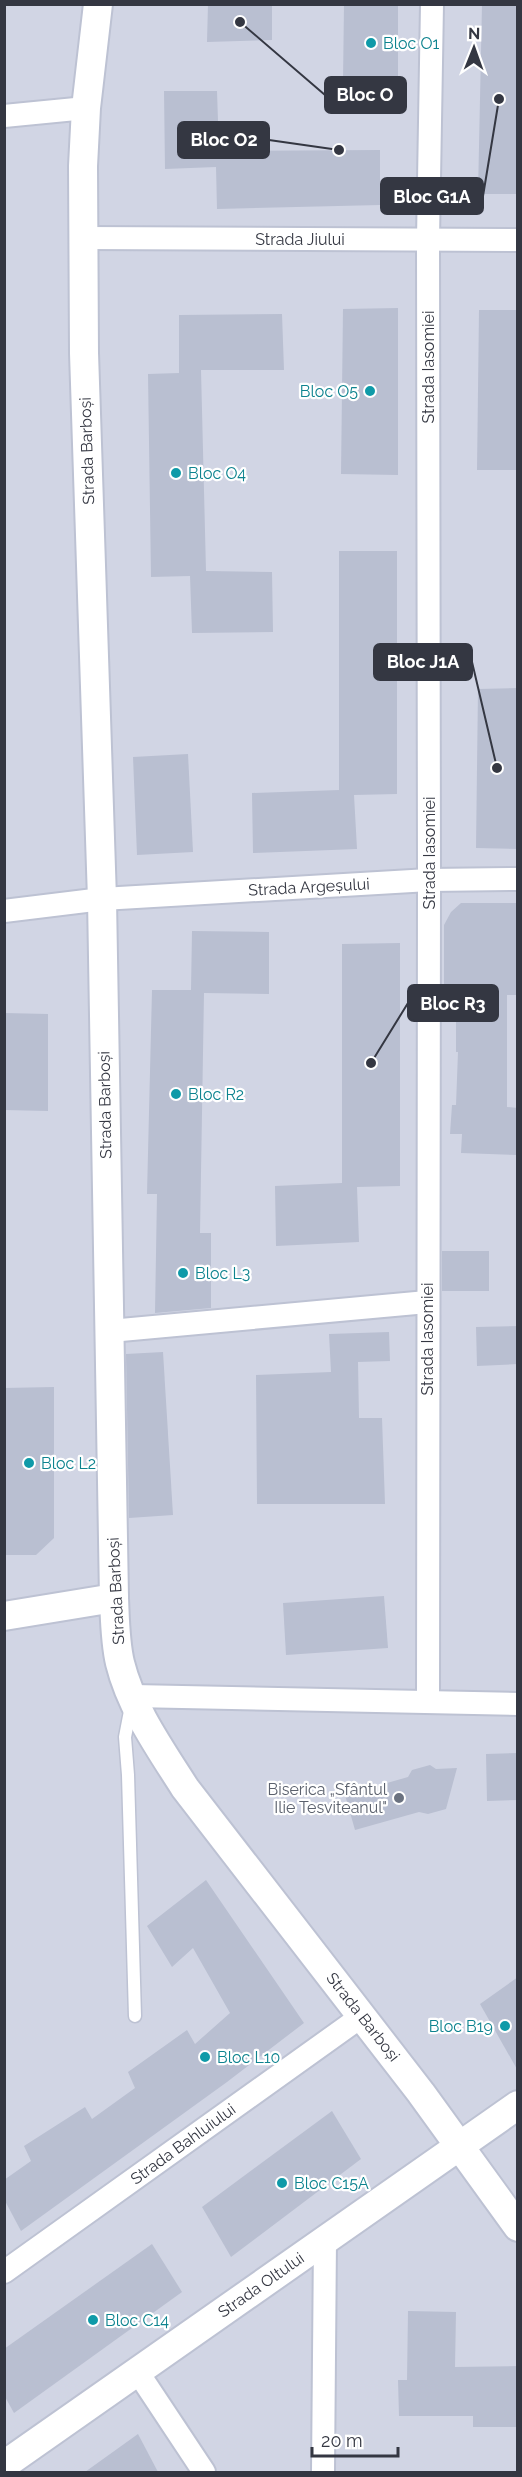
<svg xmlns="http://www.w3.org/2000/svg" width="522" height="2477" font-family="Raleway,sans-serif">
	<rect width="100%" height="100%" fill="#e3e5f0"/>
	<rect fill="#d1d5e4" x="5" y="5" width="512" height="2467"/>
	<g fill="#b9bfd1">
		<path d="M208,4H272V40L207,42Z"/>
		<path d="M344,4H398V82H343Z"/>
		<path d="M482,4H518V194H478Z"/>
		<path d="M164,91H217L219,151L380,150V205L217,209L216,167L165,169Z"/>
		<path d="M398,308V475L341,474L343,309Z"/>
		<path d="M479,310H518V470H477Z"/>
		<path d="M282,314L284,370H201L206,571L272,572L273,632L192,633L190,576L151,577L148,374L179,373V315Z"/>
		<path d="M339,551H397V794L354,795L357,849L253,853L252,793L339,790Z"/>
		<path d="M518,688V849L476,848L478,689Z"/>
		<path d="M188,754L193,852L137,855L133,757Z"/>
		<path d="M461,903H518V995H507V1107L518,1108V1155L461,1153L462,1134H450L452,1105H456L458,1052H456V995H444V925L451,912Z"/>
		<path d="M192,931L269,932V994L204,993L200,1233H211V1308L155,1313L157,1194H147L152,990H191Z"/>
		<path d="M400,943V1186L357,1187L359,1242L276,1246L275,1186L342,1183V944Z"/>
		<path d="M4,1013L48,1014V1111L4,1110Z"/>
		<rect x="442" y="1251" width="47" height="40"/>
		<path d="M518,1326V1364L477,1366L476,1327Z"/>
		<path d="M389,1332L390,1361L358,1362L359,1418H382L385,1504H257L256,1375L331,1372L329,1334Z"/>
		<path d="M163,1352L173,1515L129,1518L126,1354Z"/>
		<path d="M54,1387V1538L36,1555H4V1388Z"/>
		<path d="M384,1596L388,1648L286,1655L283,1603Z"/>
		<path d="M518,1753V1800L487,1801L486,1754Z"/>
		<path d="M430,1765L436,1769L457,1768L446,1809L428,1814L419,1812L355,1830L345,1795L408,1777L412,1770Z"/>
		<path d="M206,1880L304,2023L227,2082L21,2231L4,2199V2180L31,2161L24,2146L85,2107L92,2119L135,2088L128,2072L187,2030L195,2044L230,2013L193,1948L172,1967L147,1926Z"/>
		<path d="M518,1977V2071L480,2004Z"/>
		<path d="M332,2111L361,2159L231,2257L202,2207Z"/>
		<path d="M152,2244L182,2292L14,2413L4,2395V2349Z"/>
		<path d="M408,2311L456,2312L455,2367L518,2366V2427H473V2416H399L398,2380H407Z"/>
		<path d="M138,2434L158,2472H85Z"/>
	</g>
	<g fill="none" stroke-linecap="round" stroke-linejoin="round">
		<defs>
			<path id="service" d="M131,1706L125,1737L128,1775L135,2016"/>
			<g id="minor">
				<path d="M4,116L86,108"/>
				<path d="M83,238L518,240"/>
				<path d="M4,911L102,899L429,880L518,879"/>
				<path d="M110,1331L427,1302"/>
				<path d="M133,1696L518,1704"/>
				<path d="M428,1702L429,880L428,239L432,4"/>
				<path d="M4,2272L362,2016"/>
				<path d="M137,2371L204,2472"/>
				<path d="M323,2472L325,2240"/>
			</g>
			<g id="tertiary">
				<path d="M98,4L86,108L83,166L84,353L102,899L114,1598C115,1620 115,1642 120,1663C131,1708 161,1750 185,1788L421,2093L518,2227"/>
				<path d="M4,1616L114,1598"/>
				<path d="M4,2465L518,2105"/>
			</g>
		</defs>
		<use href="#service" stroke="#bdc2d3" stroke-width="15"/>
		<use href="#minor" stroke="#bdc2d3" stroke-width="26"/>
		<use href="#tertiary" stroke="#bdc2d3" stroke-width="32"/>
		<use href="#service" stroke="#fff" stroke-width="12"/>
		<use href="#minor" stroke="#fff" stroke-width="22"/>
		<use href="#tertiary" stroke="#fff" stroke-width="28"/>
	</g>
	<g fill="#0f9aa8" stroke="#fff" stroke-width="2">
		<circle cx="371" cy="43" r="6"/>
		<circle cx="370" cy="391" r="6"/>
		<circle cx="176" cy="473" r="6"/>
		<circle cx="176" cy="1094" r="6"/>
		<circle cx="183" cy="1273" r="6"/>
		<circle cx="29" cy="1463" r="6"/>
		<circle cx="505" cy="2026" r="6"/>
		<circle cx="205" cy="2057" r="6"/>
		<circle cx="282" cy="2183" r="6"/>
		<circle cx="93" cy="2320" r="6"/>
	</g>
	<circle fill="#6b7280" stroke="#fff" stroke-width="2" cx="399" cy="1798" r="6"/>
	<g text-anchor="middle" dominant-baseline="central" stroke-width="4.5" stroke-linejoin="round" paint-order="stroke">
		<g font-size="16" fill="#0d838f" stroke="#fff" text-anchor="start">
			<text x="383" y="43">Bloc O1</text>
			<text x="358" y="391" text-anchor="end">Bloc O5</text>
			<text x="188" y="473">Bloc O4</text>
			<text x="188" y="1094">Bloc R2</text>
			<text x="195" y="1273">Bloc L3</text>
			<text x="41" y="1463">Bloc L2</text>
			<text x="493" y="2026" text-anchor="end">Bloc B19</text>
			<text x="217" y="2057">Bloc L10</text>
			<text x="294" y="2183">Bloc C15A</text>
			<text x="105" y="2320">Bloc C14</text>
		</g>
		<g font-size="16" fill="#343742" stroke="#fff">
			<text x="300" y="239">Strada Jiului</text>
			<text transform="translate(428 367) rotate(-90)">Strada Iasomiei</text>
			<text transform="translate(87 451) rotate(-92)">Strada Barboși</text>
			<text transform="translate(429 853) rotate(-90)">Strada Iasomiei</text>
			<text transform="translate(309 887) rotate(-3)">Strada Argeșului</text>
			<text transform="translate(105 1105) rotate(-91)">Strada Barboși</text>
			<text transform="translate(427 1339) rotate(-90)">Strada Iasomiei</text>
			<text transform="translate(116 1591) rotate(-93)">Strada Barboși</text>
			<text transform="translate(363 2017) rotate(52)">Strada Barboși</text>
			<text transform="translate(183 2144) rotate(-36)">Strada Bahluiului</text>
			<text transform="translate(261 2285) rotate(-35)">Strada Oltului</text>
		</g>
		<g font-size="16" fill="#5b616d" stroke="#fff" text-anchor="end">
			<text x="387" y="1789">Biserica „Sfântul<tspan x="387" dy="18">Ilie Tesviteanul"</tspan></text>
		</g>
	</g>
	<path fill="none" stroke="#343742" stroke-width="2" d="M240 22L325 95M339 150L269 140M499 99L483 196M497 768L472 662M371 1063L408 1003"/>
	<g fill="#343742" stroke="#fff" stroke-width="2">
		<circle cx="240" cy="22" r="6"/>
		<circle cx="339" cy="150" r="6"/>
		<circle cx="499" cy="99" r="6"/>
		<circle cx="497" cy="768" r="6"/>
		<circle cx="371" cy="1063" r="6"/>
	</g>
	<g fill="#343742" stroke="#343742" stroke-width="2">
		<rect x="325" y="77" width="81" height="36" rx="6"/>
		<rect x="178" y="122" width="91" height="36" rx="6"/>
		<rect x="381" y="178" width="102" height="36" rx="6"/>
		<rect x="374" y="644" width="98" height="36" rx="6"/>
		<rect x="408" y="985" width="90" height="36" rx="6"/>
	</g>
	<g font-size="18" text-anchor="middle" font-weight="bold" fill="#fff">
		<text x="365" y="101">Bloc O</text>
		<text x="224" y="146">Bloc O2</text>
		<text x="432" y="203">Bloc G1A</text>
		<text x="423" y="668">Bloc J1A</text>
		<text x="453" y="1010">Bloc R3</text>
	</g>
	<rect width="522" height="2477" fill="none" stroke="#343742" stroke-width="12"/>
	<g transform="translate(474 48) rotate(1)" stroke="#ffffff" stroke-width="4.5" paint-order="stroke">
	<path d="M0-4.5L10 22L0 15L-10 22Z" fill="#343742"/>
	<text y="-9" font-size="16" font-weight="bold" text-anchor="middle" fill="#343742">N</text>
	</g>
	<path d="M312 2447v9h86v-9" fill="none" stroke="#343742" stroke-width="3"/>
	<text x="321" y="2447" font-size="18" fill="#343742" stroke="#ffffff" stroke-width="4.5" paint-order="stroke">20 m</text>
</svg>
